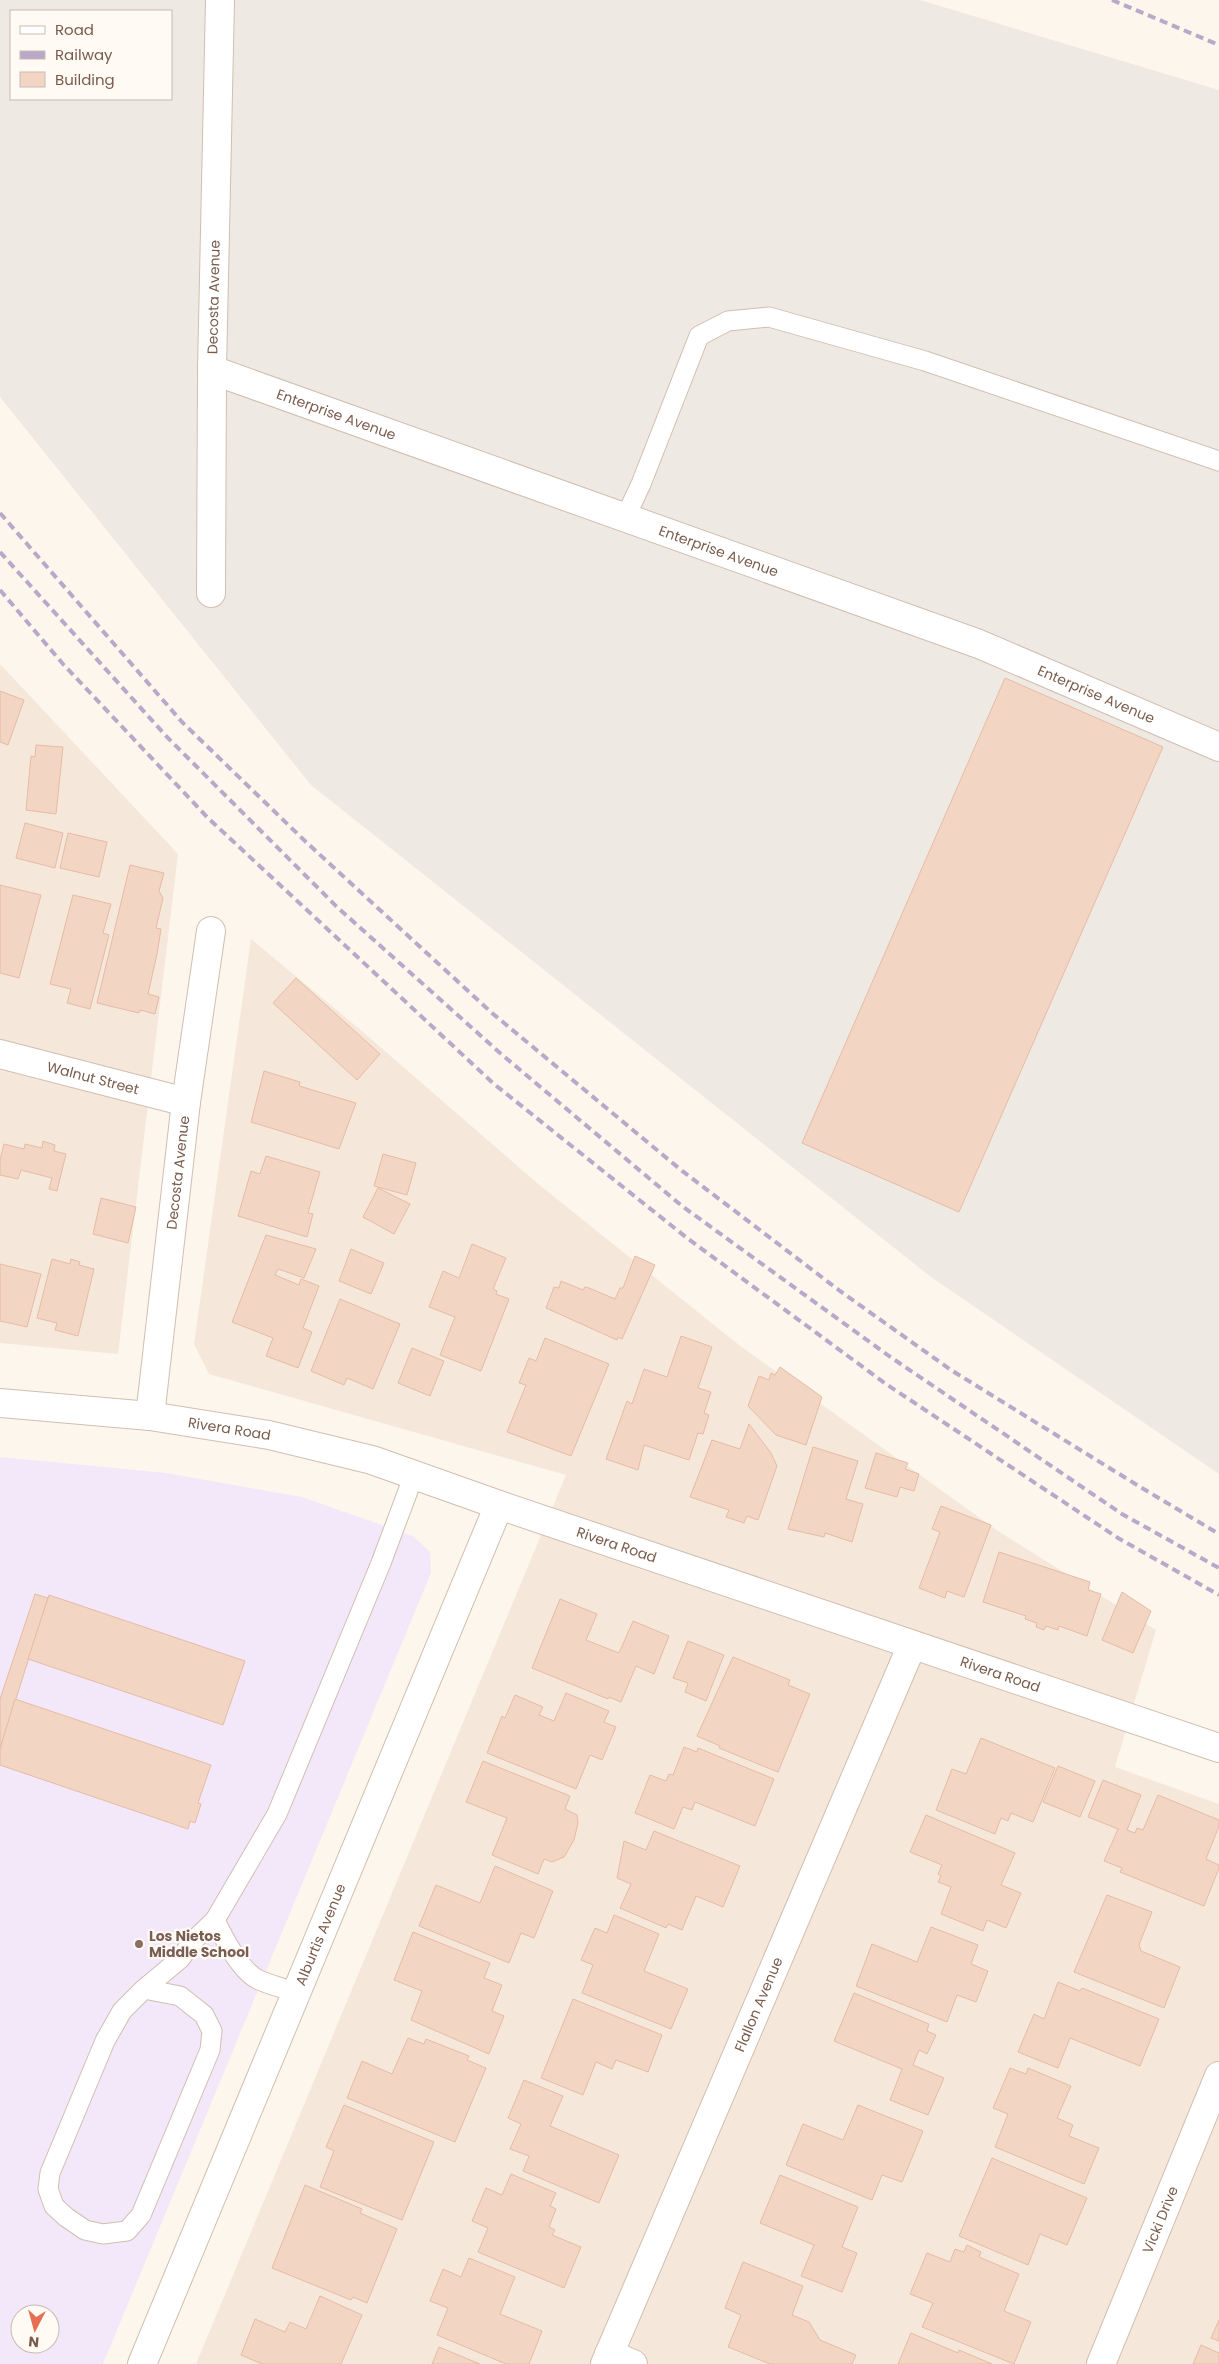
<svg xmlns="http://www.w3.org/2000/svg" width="1219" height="2364" font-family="Poppins,sans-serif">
	<rect width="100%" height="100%" fill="#fdf6ec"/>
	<g fill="#f5e8da">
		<path d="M0,664L178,854L118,1354L0,1343Z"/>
		<path d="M251,939L356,1026L537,1183L739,1345L998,1531L1156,1630L1115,1767L1219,1804V2364H196L566,1475L209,1374L194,1344Z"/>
	</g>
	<path fill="#efe9e4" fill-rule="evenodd" d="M0,0H920L1219,90V1474L931,1277L311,785L0,397ZM11,11H171V99H11Z"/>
	<path fill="#f3e8fa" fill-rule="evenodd" d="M0,1457L166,1473L302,1497L413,1536L430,1552L431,1573L103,2364H0ZM20,2314H50V2344H20Z"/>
	<g fill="#f3d5c3" stroke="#e6bba3">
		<path d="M1005,678L1163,747L959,1212L802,1143Z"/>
		<path d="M0,691L24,700L8,745L0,742Z"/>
		<path d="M36,745L63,747L56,814L26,810L31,756L35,757Z"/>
		<path d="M25,823L63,833L55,868L16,858Z"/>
		<path d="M68,833L107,842L99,877L60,868Z"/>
		<path d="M130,865L164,873L159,891L163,898L156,928L161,929L157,954L148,994L159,997L155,1014L140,1010L139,1013L97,1003Z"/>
		<path d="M0,885L41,895L19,978L0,973Z"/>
		<path d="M73,895L111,904L103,933L109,935L90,1009L67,1003L71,989L50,984Z"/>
		<path d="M296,978L380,1054L357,1080L273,1003Z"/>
		<path d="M264,1071L300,1082L299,1086L356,1103L339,1149L251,1122Z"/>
		<path d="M43,1141L55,1145L54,1151L66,1154L57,1191L49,1189L52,1178L21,1170L18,1179L0,1175V1160L4,1144L24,1149L25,1144L42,1148Z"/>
		<path d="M383,1154L416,1163L407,1195L374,1186Z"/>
		<path d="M266,1156L320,1172L308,1213L313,1214L307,1237L238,1216L251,1171L260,1174Z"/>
		<path d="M378,1188L410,1204L394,1234L363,1217Z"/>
		<path d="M101,1198L136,1207L128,1243L93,1234Z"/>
		<path d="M266,1235L316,1249L304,1278L278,1269L275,1275L299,1285L301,1279L319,1286L303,1328L312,1332L298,1368L266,1356L273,1338L232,1322Z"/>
		<path d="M472,1244L506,1258L493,1289L497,1291L496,1294L509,1299L481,1371L440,1355L455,1317L429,1307L443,1271L459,1278Z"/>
		<path d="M351,1249L384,1263L371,1294L339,1281Z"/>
		<path d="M635,1256L655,1265L622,1339L618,1337L617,1340L546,1308L554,1287L559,1288L561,1281L583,1290L585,1287L589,1288L615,1299L620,1288H623Z"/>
		<path d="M52,1259L70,1264L71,1259L80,1262L79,1265L94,1269L78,1336L55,1330L57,1323L37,1318Z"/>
		<path d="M0,1264L41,1274L27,1327L0,1321Z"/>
		<path d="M340,1299L400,1324L373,1389L347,1378L344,1385L311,1371Z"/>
		<path d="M681,1336L712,1347L698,1388L711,1392L704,1413L709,1415L703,1434L698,1433L689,1460L644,1445L638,1470L606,1459L627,1401L632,1404L644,1369L667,1377Z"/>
		<path d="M545,1338L609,1364L571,1456L507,1432L526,1385L519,1383L529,1358L536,1361Z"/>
		<path d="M412,1348L444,1361L430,1396L398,1383Z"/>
		<path d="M780,1367L822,1397L806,1445L776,1435L748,1406L759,1376L769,1380L771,1373L775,1375Z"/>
		<path d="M749,1424L771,1453L777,1466L758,1520L747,1516L744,1523L726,1517L729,1510L690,1497L712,1440L740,1449Z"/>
		<path d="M813,1447L858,1461L846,1499L863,1504L852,1542L825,1533L824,1537L788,1529Z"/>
		<path d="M876,1453L908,1463L905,1469L919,1474L914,1491L900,1487L897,1497L865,1488Z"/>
		<path d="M941,1506L991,1525L964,1597L947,1591L945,1598L919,1588L940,1532L932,1529Z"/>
		<path d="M999,1552L1090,1582L1088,1590L1101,1594L1087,1636L1059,1626L1058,1630L1046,1626L1044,1630L1036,1627L1037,1623L1025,1619L1026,1616L983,1602Z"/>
		<path d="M1122,1592L1151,1611L1133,1653L1102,1640Z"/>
		<path d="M35,1594L48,1598L0,1749V1699Z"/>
		<path d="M49,1595L245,1661L223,1725L28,1659Z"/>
		<path d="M560,1599L597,1614L586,1640L619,1653L633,1621L669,1636L654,1674L636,1666L621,1702L609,1697L608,1699L532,1668Z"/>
		<path d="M688,1641L724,1655L706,1701L685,1692L688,1683L673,1678Z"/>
		<path d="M733,1657L790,1680L788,1685L810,1694L778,1772L719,1748L720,1746L697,1736Z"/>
		<path d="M566,1693L609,1711L604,1722L616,1727L602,1760L590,1755L576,1789L487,1753L502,1716L505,1718L515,1695L543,1707L539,1715L554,1721Z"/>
		<path d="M15,1699L211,1765L198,1803L201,1804L195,1823L190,1821L188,1829L0,1765V1749Z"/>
		<path d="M981,1738L1055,1768L1033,1822L1011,1813L1008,1821L1001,1818L995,1834L936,1810L952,1769L966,1774Z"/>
		<path d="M684,1747L697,1752L698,1748L774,1779L755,1826L695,1802L692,1810L683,1807L674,1829L635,1813L650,1775L666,1781L669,1774L673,1775Z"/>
		<path d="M483,1761L570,1796L565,1809L577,1815L578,1823L574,1840L564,1857L552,1862L544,1859L538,1874L492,1855L507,1818L466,1802Z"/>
		<path d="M1058,1766L1095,1781L1080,1817L1043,1802Z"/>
		<path d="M1103,1780L1141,1795L1127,1830L1135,1833L1137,1828L1143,1830L1158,1795L1219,1820V1826L1206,1859L1219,1865V1868L1204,1906L1120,1872L1122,1868L1104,1861L1118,1829L1088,1817Z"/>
		<path d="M926,1815L1015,1853L1001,1885L1021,1893L1006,1928L987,1920L983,1931L941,1914L951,1887L938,1882L941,1876L938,1874L942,1865L910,1852Z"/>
		<path d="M654,1831L740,1866L723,1907L696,1896L682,1930L668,1924L666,1928L620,1908L631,1884L617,1878L624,1841L646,1850Z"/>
		<path d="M495,1866L553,1891L534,1938L521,1933L509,1963L419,1926L436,1885L480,1903Z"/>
		<path d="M1107,1895L1152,1912L1139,1945L1141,1951L1180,1967L1164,2008L1074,1972Z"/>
		<path d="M614,1915L659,1934L644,1971L688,1989L671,2029L582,1993L593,1965L581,1960L595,1928L607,1933Z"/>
		<path d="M931,1927L978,1945L971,1964L988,1971L976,2002L957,1995L947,2022L856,1986L872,1944L917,1962Z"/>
		<path d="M413,1932L490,1963L484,1978L502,1985L492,2011L504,2016L489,2054L411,2020L422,1991L394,1980Z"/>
		<path d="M1058,1982L1080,1991L1082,1988L1159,2019L1140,2066L1070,2038L1058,2068L1018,2052L1034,2014L1044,2019Z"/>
		<path d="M854,1993L929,2024L927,2031L936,2035L927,2054L919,2050L913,2065L944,2078L928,2115L890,2100L902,2069L834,2041Z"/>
		<path d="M573,1999L662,2035L648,2072L616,2060L612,2069L596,2062L583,2095L541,2078Z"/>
		<path d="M408,2038L424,2044L426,2039L469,2056L467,2060L486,2068L455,2142L347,2098L362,2061L392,2074Z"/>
		<path d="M1010,2068L1026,2074L1028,2068L1071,2086L1057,2118L1073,2125L1069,2136L1099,2148L1084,2184L995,2147L1008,2114L993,2108Z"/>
		<path d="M524,2080L563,2096L550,2126L619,2155L599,2203L523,2171L529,2156L510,2149L521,2124L508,2118Z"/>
		<path d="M344,2105L434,2142L402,2220L320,2187L334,2151L326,2147Z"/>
		<path d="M858,2105L923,2131L902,2182L882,2175L872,2200L786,2165L803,2124L843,2140Z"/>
		<path d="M992,2158L1087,2198L1067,2245L1040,2234L1028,2265L959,2236Z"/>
		<path d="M511,2174L556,2193L550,2206L556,2209L549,2227L555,2230L552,2235L581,2247L564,2288L478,2252L488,2228L472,2221L486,2188L502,2195Z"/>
		<path d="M780,2175L858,2207L842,2247L857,2253L842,2292L801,2276L814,2245L760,2223Z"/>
		<path d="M305,2185L362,2209L360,2213L397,2229L367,2303L353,2297L351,2300L272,2268Z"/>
		<path d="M967,2245L981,2252L979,2257L1019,2274L1004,2311L1031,2322L1014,2364L922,2327L933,2303L910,2294L927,2253L950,2262L955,2249L964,2252Z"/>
		<path d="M469,2258L515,2277L500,2314L542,2331L529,2364H506L437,2335L448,2308L430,2301L443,2269L461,2277Z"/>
		<path d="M743,2262L803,2286L792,2315L809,2322L820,2340L856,2355L852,2364H770L728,2347L741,2315L725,2308Z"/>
		<path d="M320,2296L362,2315L341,2364H262L241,2355L255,2319L285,2332L290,2322L306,2329Z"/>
		<path d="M1219,2320V2341L1211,2338Z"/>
		<path d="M911,2333L958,2353L959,2350L992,2364H898Z"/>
		<path d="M1201,2345L1219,2353V2364H1193Z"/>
		<path d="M439,2347L480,2364H432Z"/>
	</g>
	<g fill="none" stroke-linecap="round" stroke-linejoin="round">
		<defs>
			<g id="service">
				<path d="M625,518L641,484L699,336L728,321L769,317L925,361L1219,461"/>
				<path d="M215,1920C223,1937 241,1972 259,1980C270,1985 284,1988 296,1993"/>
				<path d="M144,1989L180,1996L204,2015L212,2031L210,2050L141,2215L127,2231L103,2234L85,2230L66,2217L54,2206L48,2189L50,2173L105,2041L122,2011L144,1989L180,1959L193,1941L215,1920L277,1814L381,1563L414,1475"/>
			</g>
			<g id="minor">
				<path id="s1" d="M212,370L979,644L1219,747"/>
				<path id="s2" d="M211,593L212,370L220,0"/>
				<path id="s3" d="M0,1054L186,1102"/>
				<path id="s4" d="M150,1416L186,1102L211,931"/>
				<path d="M609,2354L633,2364"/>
				<path id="s5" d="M142,2364L499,1505"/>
				<path id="s6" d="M605,2364L912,1645"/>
				<path id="s7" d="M1101,2364L1219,2076"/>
			</g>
			<g id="tertiary">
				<path id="s8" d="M0,1403L150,1416L269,1435L372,1460L499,1505L1219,1748"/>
			</g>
		</defs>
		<use href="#service" stroke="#d1beb0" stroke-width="21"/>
		<use href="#minor" stroke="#d1beb0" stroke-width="30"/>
		<use href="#tertiary" stroke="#d1beb0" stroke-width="30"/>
		<use href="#service" stroke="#fff" stroke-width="19"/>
		<use href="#minor" stroke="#fff" stroke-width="28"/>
		<use href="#tertiary" stroke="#fff" stroke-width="28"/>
		<g stroke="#b9a8c9" stroke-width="4" stroke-dasharray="8 5" stroke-linecap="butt">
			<path d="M1112,0L1219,45"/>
			<path d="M0,513L182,722L306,842L492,1013L681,1170L840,1291L951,1370L1137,1485L1219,1534"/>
			<path d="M0,552L167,737L337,907L500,1053L682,1206L889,1356L1122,1514L1219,1568"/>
			<path d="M0,590L63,664L208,818L494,1084L687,1238L886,1384L1118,1538L1219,1595"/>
		</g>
	</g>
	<circle fill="#8d6e63" stroke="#fffaf3" stroke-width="2" cx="139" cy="1944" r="5"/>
	<g text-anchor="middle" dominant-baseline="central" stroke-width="4.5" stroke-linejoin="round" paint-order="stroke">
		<g font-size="14" fill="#7a5c4d" stroke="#fffaf3">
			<text stroke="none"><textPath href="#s2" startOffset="296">Decosta Avenue</textPath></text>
			<text stroke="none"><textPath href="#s1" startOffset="132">Enterprise Avenue</textPath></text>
			<text stroke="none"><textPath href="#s1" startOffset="538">Enterprise Avenue</textPath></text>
			<text stroke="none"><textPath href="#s1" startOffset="942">Enterprise Avenue</textPath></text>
			<text stroke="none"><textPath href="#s3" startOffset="96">Walnut Street</textPath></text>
			<text stroke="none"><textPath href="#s4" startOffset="245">Decosta Avenue</textPath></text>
			<text stroke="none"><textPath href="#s8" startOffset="231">Rivera Road</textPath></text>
			<text stroke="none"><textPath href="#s8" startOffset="636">Rivera Road</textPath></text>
			<text stroke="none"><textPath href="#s8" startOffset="1041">Rivera Road</textPath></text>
			<text stroke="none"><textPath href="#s5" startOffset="465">Alburtis Avenue</textPath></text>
			<text stroke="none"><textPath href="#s6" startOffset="391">Flallon Avenue</textPath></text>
			<text stroke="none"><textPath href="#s7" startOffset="156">Vicki Drive</textPath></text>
		</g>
		<g font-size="14" font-weight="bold" fill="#785e54" stroke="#fffaf3" text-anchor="start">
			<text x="149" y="1936">Los Nietos<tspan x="149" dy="16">Middle School</tspan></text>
		</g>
	</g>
	<rect x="10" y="10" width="162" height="90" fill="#fffaf3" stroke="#cabbb1"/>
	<rect x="20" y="26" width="25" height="8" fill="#ffffff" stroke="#cabbb1"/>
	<text x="55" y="35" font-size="15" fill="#7a5c4d">Road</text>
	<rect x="20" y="51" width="25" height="8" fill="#b9a8c9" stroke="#cabbb1"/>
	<text x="55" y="60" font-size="15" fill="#7a5c4d">Railway</text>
	<rect x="20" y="72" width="25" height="15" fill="#f3d5c3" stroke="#cabbb1"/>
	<text x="55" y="85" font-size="15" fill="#7a5c4d">Building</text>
	<g transform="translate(35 2329) rotate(186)"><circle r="24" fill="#fffaf3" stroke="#cabbb1"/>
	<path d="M0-4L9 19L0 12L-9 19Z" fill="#e76f51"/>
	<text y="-8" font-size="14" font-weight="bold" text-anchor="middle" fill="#7a5c4d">N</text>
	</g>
</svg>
